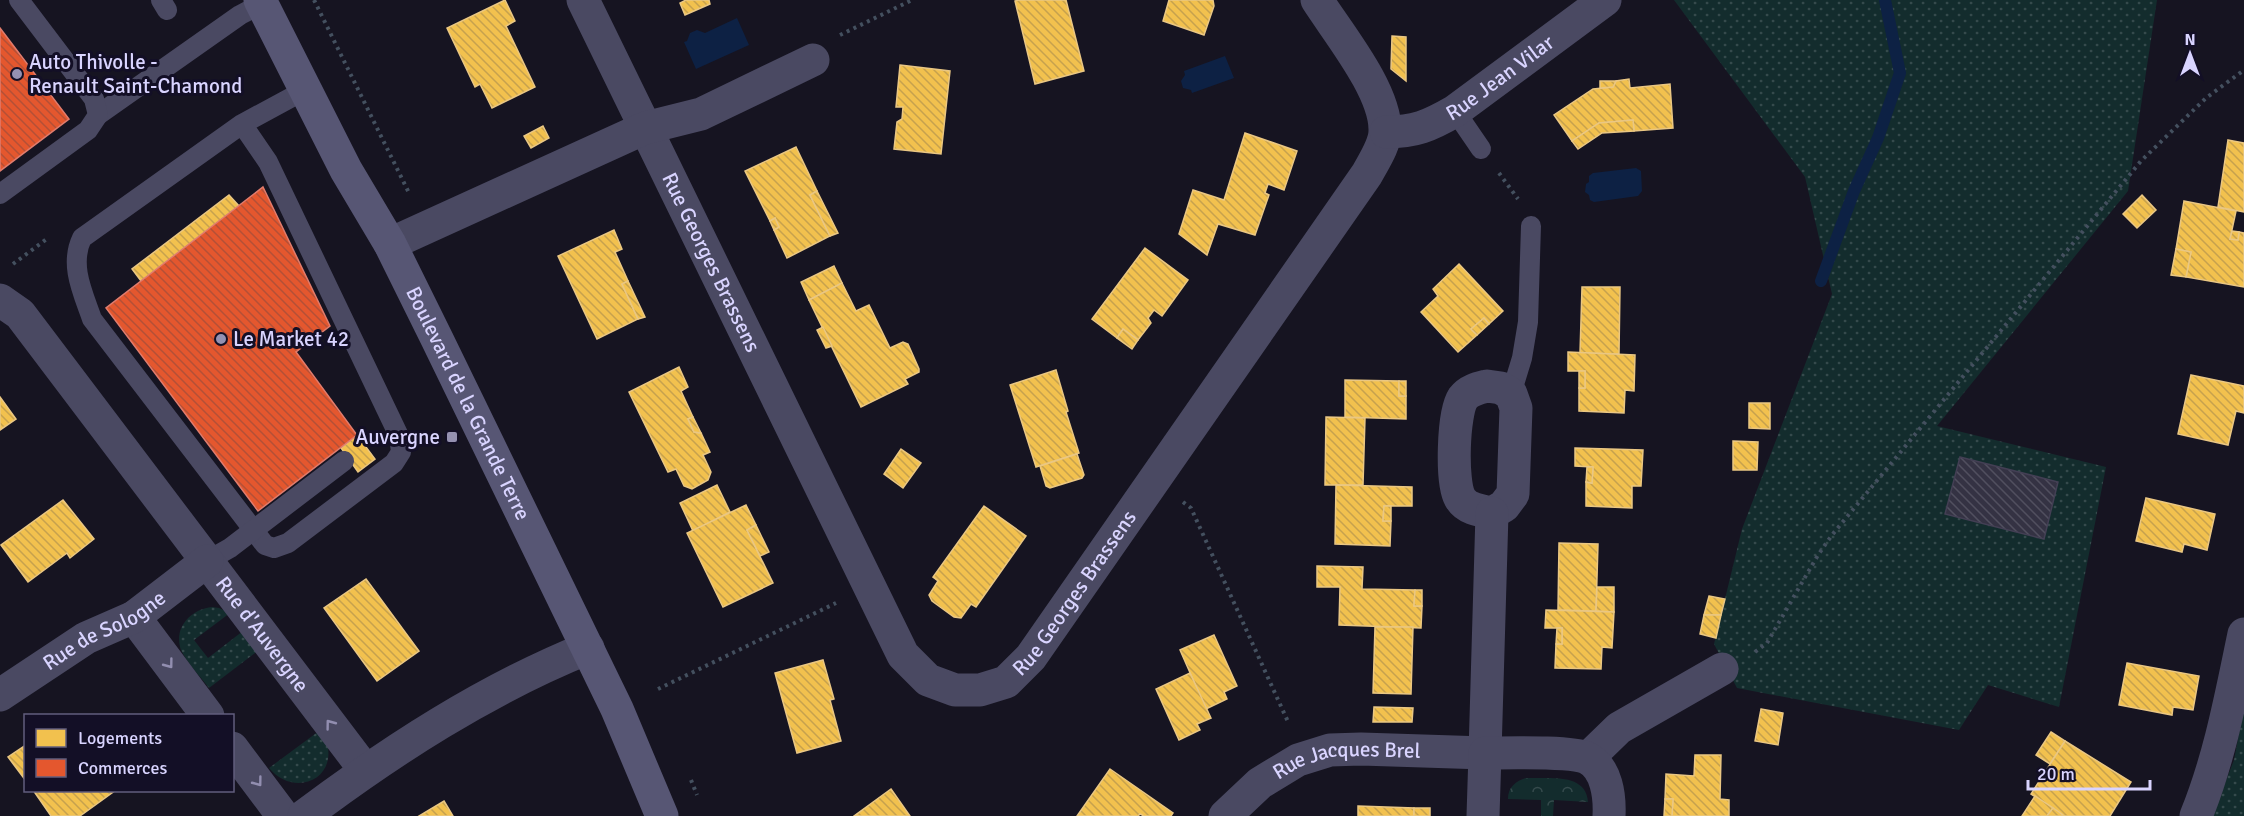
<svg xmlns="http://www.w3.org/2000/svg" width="2244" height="816" font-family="Signika,sans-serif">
	<defs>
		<pattern id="grass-dots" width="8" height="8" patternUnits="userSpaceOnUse" patternTransform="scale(1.5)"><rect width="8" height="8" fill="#132c2d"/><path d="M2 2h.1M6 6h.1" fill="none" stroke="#354a4c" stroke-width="1.8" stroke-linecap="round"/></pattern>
		<pattern id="park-crowns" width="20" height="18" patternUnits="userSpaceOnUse" patternTransform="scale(1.5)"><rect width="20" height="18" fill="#132c2d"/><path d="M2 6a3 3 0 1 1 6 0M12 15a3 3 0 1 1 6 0" fill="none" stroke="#354a4c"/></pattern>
		<pattern id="homes-back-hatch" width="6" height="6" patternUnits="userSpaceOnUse" patternTransform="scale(1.5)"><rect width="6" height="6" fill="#f2c14e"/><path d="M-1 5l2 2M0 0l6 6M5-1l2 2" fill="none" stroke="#c6a14e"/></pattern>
		<pattern id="shops-back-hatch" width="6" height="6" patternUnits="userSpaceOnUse" patternTransform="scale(1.5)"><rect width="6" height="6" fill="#e4572e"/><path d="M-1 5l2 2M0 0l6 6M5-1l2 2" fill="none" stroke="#b35037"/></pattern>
		<pattern id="building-back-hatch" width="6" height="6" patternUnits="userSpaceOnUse" patternTransform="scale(1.5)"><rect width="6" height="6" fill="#343243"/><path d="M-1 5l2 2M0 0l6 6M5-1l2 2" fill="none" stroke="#514f5f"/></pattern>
	</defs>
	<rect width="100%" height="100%" fill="#161421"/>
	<g fill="url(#grass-dots)">
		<path d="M1674,0H2157L2128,191L1937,426L2106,467L2059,707L1988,685L1959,730L1737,688L1714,644L1742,529L1832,294L1805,177Z"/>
		<path d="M212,607L219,608L230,613L194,640L208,658L243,631L259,650L209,688C200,676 187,663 181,650C173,628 191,609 212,607Z"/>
		<path d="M2244,707V816H2212L2234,760Z"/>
		<path d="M319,731C322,736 327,742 328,748C333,782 292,796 269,768Z"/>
	</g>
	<path fill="url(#park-crowns)" d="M1526,778C1548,779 1586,772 1588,802L1554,800L1553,816H1541V800L1508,799C1508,787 1516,781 1526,778Z"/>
	<g fill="#0d2144">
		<path d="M737,18L749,45L696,69L684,42L687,41L690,33L697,30L705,33Z"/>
		<path d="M1225,56L1234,78L1192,93L1191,90L1183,88L1181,81L1185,75L1184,71Z"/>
		<path d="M1636,168L1641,171L1642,191L1638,196L1594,202L1590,200L1589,195L1585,192L1586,184L1589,182V176L1593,173Z"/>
	</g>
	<g fill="url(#homes-back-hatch)" stroke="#eac783" stroke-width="1.5">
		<path d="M505,0L515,21L506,26L535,87L492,108L480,84L475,87L447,28Z"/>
		<path d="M686,0H709L710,4L685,15L680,3Z"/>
		<path d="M1019,0H1066L1084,71L1035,84L1015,1Z"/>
		<path d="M1169,0H1213L1214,6L1204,35L1163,21Z"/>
		<path d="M1392,36L1406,37V81L1391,69Z"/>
		<path d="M900,65L950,71L941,154L894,149L897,122L902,119L903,107H896Z"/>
		<path d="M1629,79L1630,88L1670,84L1673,128L1634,131L1633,120L1599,123L1572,141L1554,115L1593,89L1613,87L1616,81Z"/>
		<path d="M1600,81H1616L1613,87L1600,88Z"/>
		<path d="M1633,120L1634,131L1602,133L1578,149L1572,141L1599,123Z"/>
		<path d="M543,126L549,138L531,148L524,136Z"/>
		<path d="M1245,133L1297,151L1284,190L1268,184L1265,193L1269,195L1255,235L1218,224L1207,255L1179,234L1193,190L1224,200Z"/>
		<path d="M2228,140L2244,143V212L2218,207Z"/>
		<path d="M796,147L817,191L810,195L830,236L787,258L774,230L779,227L775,218L770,221L745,171Z"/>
		<path d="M817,191L838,233L830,236L810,195Z"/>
		<path d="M229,195L239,206L141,281L132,269Z"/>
		<path d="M2142,195L2156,210L2137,228L2123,214Z"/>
		<path d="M2184,201L2236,211L2230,239L2238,240L2239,232L2244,233V287L2186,277L2191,252L2176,249Z"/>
		<path d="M775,218L779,227L774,230L770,221Z"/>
		<path d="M614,230L622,249L615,252L628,281L622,284L638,319L597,339L558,256Z"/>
		<path d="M2232,231L2239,232L2238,240L2230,239Z"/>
		<path d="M1145,248L1188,280L1162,316L1154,310L1148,318L1151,323L1138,340L1123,329L1117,338L1092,319Z"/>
		<path d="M2176,249L2191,252L2186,277L2171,275Z"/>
		<path d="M1459,264L1503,311L1489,324L1484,318L1471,329L1477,335L1458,352L1421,312L1438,296L1433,289Z"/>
		<path d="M834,266L842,283L809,300L801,282Z"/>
		<path d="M628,281L645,317L638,319L622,284Z"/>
		<path d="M842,283L856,311L869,305L890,348L903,342L908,344L919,369V372L905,379L908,384L861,407L809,300Z"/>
		<path d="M1582,287H1620L1619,354L1580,353Z"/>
		<path d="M1484,318L1489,324L1477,335L1471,329Z"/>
		<path d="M823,327L832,346L826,348L817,330Z"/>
		<path d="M1123,329L1138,340L1132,349L1117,338Z"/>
		<path d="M1568,352L1635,355L1634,391L1625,390L1624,413L1579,411V388H1585V371H1568Z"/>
		<path d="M679,367L688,387L681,391L693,417L688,419L694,432L701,433L710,452L703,455L711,472L708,480L692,489L684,486L676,469L668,472L629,392Z"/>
		<path d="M1056,370L1068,411L1066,412L1079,453L1036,467L1010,385Z"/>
		<rect x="1579" y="371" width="6" height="17"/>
		<path d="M2191,375L2244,386V413L2236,411L2228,445L2178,434Z"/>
		<path d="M1345,380L1399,381V396H1406V419L1345,417Z"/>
		<rect x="1399" y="381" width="7" height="15"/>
		<path d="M0,397L16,419L0,430Z"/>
		<path d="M1749,403H1770V429L1749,428Z"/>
		<path d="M693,417L701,433L694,432L688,419Z"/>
		<path d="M1326,417L1365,418L1363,485H1325Z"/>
		<path d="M357,435L375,459L358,472L341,448Z"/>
		<path d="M1733,441L1758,442L1757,470H1733Z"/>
		<path d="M1575,448L1643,450L1641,486H1632V508L1586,506V482L1592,483L1593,467L1575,466Z"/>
		<path d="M901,449L921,463L903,488L884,474Z"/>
		<path d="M1077,454L1084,475L1082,478L1050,488L1046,486L1040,466Z"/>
		<path d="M1587,467H1593L1592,483L1586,482Z"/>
		<path d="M717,485L730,512L693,531L680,503Z"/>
		<path d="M1336,485L1412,487V506H1384L1383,521H1391L1390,546L1335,544Z"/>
		<path d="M2146,498L2215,514L2207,550L2184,544L2182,552L2136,541Z"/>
		<path d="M63,500L94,539L70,558L67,553L28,582L1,545Z"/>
		<path d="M746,505L756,525L747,530L773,583L723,607L687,533Z"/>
		<path d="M984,506L1026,536L976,607L971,604L961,618L954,617L932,601L929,595L938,581L933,577Z"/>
		<path d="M1384,506H1391V521H1383Z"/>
		<path d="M756,525L769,552L760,556L747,530Z"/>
		<path d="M1559,543L1598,544L1596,611L1558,610Z"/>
		<path d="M1317,566L1363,567L1362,589L1415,590L1414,606H1422L1421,628L1339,625L1340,587H1317Z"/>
		<path d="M366,579L419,651L377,681L324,608Z"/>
		<path d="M1597,587H1614V612L1596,611Z"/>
		<path d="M1415,590H1422V606H1414Z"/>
		<path d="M1709,596L1725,599L1721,615H1704Z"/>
		<path d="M1546,610L1614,612L1612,648L1602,647L1601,669L1555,668L1556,644H1562V628H1545Z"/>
		<path d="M1704,615H1721L1716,638L1700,634Z"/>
		<path d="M1375,627H1413L1411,694L1373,693Z"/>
		<path d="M1557,628H1562V644H1556Z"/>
		<path d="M1214,635L1237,686L1224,692L1227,699L1206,709L1180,650Z"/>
		<path d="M823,660L834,699L830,700L841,741L797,753L775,673Z"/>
		<path d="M2127,663L2199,676L2193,710L2173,707L2172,715L2119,705Z"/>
		<path d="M1190,673L1211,718L1197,724L1200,730L1179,740L1156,689Z"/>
		<path d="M1374,707L1413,708L1412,722H1373Z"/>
		<path d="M1761,709L1783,713L1778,745L1755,741Z"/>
		<path d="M2051,732L2065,741L2050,764L2036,755Z"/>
		<path d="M2065,741L2131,782L2110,816H2064L2031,794Z"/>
		<path d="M26,745V781L8,757Z"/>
		<path d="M1695,755H1721L1720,799L1729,800V816H1672L1673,799H1665L1666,774L1694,776Z"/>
		<path d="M1110,769L1173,813L1171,816H1144L1140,814L1138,816H1077Z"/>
		<path d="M891,789L910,816H854Z"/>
		<path d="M33,790H116L80,816H51Z"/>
		<path d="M2035,796L2053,808L2047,816H2022Z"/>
		<path d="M1665,799H1673L1672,816H1664Z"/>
		<path d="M444,801L453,816H419Z"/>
		<path d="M1358,806L1414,808V816H1358Z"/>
		<rect x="1414" y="808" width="16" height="8"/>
		<path d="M2053,808L2059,812L2064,816H2047Z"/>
	</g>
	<g fill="url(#shops-back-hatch)" stroke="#e17c6d" stroke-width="1.5">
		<path d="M0,28L69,119L0,171Z"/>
		<path d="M263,187L330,326L296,352L357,435L258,511L106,308Z"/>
	</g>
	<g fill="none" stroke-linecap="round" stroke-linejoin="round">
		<path stroke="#0d2144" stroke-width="12" d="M1821,281L1854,191L1878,138L1900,73L1885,0"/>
	</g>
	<path fill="url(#building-back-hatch)" stroke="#433f54" stroke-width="1.5" d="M1960,457L2058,482L2044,539L1945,514Z"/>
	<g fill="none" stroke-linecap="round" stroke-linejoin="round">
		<g stroke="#44505f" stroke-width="4" stroke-dasharray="3 4.5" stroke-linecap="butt">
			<path d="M314,0L410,195"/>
			<path d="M840,35L912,0"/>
			<path d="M1499,173L1518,199"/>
			<path d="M13,264L48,238"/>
			<path d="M1183,502L1191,508L1289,724"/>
			<path d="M1755,652L1767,643L1818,555L1832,535L2141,161L2206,98L2244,70"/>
			<path d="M658,689L836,603"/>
			<path d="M691,780L697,795"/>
		</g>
		<g stroke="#4a4962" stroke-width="20">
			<path d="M161,0L167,10"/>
			<path d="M1455,111L1481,149"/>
			<path d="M98,115L240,15L261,4"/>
			<path d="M242,124L268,162L399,436L401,452L394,463L288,543L274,548L265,545L92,319C83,293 69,265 82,238L242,124L305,90"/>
			<path d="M0,194L88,130L98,115L94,99L19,0"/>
			<path d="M1511,394L1522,358L1528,322L1531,226"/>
			<path d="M207,561L230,548L344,461"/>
		</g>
		<g stroke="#4a4962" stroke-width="33">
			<path id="s1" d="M583,0L903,655L928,680L955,690H980L1006,682L1031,657L1367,174C1374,161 1385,145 1385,131C1386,91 1338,33 1317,0"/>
			<path id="s2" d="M1386,132C1415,132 1429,126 1455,111L1605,0"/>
			<path d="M390,244L645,128L701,114L813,60"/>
			<path id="s3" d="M0,300L20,314L365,770"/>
			<path d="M1487,386L1501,388L1511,394L1516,408L1513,494L1504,506L1492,513C1481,511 1466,509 1460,498C1451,482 1453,413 1463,398C1469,390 1479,388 1487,386Z"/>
			<path d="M134,617L208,716"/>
			<path id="s4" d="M0,695L86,638L134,617L207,561"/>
			<path d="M232,748L283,816"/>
			<path d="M1588,758L1619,728L1722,669"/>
			<path d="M304,816C392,750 486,689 588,648"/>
			<path id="s5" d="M1225,816L1260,783L1298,760L1330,750L1361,749L1485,753L1492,513"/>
			<path d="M1483,816L1485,753C1506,753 1571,751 1587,758C1607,768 1610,797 1609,816"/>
			<path d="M2196,816C2220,757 2231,696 2244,634"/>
		</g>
		<path stroke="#575674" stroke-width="33" id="s6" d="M260,0L346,170L390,244L437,339L617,709L662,816"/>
	</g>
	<defs><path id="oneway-chevron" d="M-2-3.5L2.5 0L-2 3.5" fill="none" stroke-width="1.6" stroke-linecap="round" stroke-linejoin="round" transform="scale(1.5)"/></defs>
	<g stroke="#928eb0">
		<use href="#oneway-chevron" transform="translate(169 664) rotate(53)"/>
		<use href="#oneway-chevron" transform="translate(330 724) rotate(-127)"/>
		<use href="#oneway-chevron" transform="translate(258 782) rotate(53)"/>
	</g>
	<g fill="#9591b1" stroke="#130f26" stroke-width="2">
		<circle cx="17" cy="74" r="6"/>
		<circle cx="221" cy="339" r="6"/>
		<rect x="446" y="431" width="12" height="12" rx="3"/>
	</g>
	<g text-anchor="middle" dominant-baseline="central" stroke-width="6" stroke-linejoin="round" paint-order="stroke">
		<g font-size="21" fill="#d9d4ff" stroke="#130f26" text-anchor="start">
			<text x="29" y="62">Auto Thivolle -<tspan x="29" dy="24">Renault Saint-Chamond</tspan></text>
			<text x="233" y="339">Le Market 42</text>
			<text x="440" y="437" text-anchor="end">Auvergne</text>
		</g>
		<g font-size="21" fill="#d9d4ff" stroke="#130f26">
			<text stroke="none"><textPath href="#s2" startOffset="129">Rue Jean Vilar</textPath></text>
			<text stroke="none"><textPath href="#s1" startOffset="292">Rue Georges Brassens</textPath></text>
			<text stroke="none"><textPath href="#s6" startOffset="454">Boulevard de la Grande Terre</textPath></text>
			<text stroke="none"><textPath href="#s1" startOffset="958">Rue Georges Brassens</textPath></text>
			<text stroke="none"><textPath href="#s4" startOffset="123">Rue de Sologne</textPath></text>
			<text stroke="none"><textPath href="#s3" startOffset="426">Rue d'Auvergne</textPath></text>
			<text stroke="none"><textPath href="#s5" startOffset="141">Rue Jacques Brel</textPath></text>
		</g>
	</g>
	<rect x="24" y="714" width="210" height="78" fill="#130f26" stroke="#625e7d" stroke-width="1.5"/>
	<rect x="36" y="729" width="30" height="18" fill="#f2c14e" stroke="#625e7d" stroke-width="1.5"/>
	<text x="78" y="744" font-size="18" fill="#d9d4ff">Logements</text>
	<rect x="36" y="759" width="30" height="18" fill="#e4572e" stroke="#625e7d" stroke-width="1.5"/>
	<text x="78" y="774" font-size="18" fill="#d9d4ff">Commerces</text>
	<g transform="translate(2190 54)" stroke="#130f26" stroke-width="4.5" paint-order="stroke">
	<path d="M0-4.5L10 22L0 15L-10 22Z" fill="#d9d4ff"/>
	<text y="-9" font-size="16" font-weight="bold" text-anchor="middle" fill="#d9d4ff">N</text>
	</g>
	<path d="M2028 780v9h122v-9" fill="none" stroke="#d9d4ff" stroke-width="3"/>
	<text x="2037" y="780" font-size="18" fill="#d9d4ff" stroke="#130f26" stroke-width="4.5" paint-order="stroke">20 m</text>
</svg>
